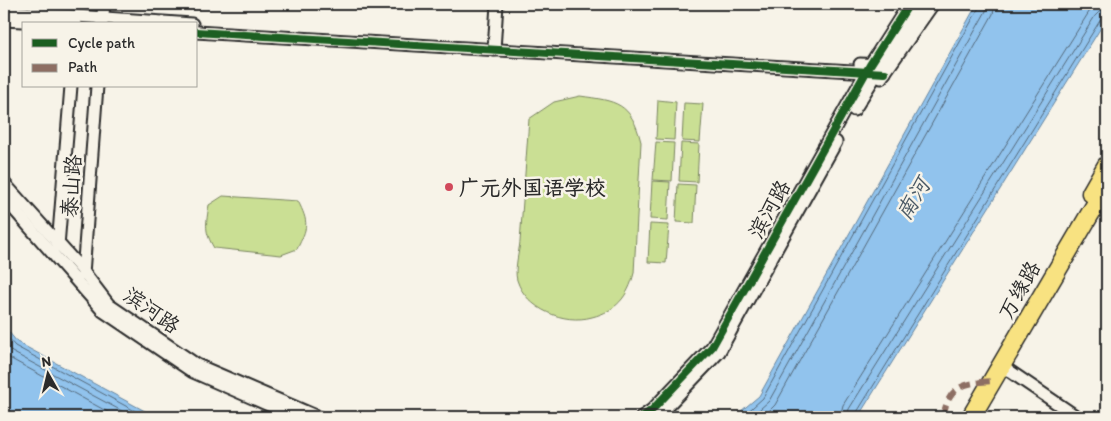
<svg xmlns="http://www.w3.org/2000/svg" width="1111" height="421" font-family="Itim,'LXGW WenKai TC',sans-serif">
	<rect width="100%" height="100%" fill="#f7f3e8"/>
	<filter id="ink" filterUnits="userSpaceOnUse"><feTurbulence type="fractalNoise" baseFrequency=".02" numOctaves="2"/><feDisplacementMap in="SourceGraphic" scale="10" xChannelSelector="R" yChannelSelector="G"/><feConvolveMatrix kernelMatrix="1 2 1 2 8 2 1 2 1" color-interpolation-filters="sRGB"/></filter>
	<g filter="url(#ink)">
		<g fill="#cadf94" stroke="#7a8560">
			<path d="M580,96C616,101 631,102 641,142L634,273C628,297 616,311 592,317C564,325 526,309 517,280C514,270 519,252 520,242C523,201 526,160 529,119L554,102Z"/>
			<path d="M658,100L676,102L674,140L656,139Z"/>
			<path d="M684,103L703,104L700,142L682,141Z"/>
			<path d="M656,142L674,143L672,181L653,180Z"/>
			<path d="M681,143L699,144L697,182L679,181Z"/>
			<path d="M652,181L670,182L668,220L650,219Z"/>
			<path d="M678,184L696,185L694,223L676,222Z"/>
			<path d="M223,196L298,201C309,223 308,227 297,249L281,255L214,248C204,231 206,225 209,205Z"/>
			<path d="M650,224L669,225L666,263L648,262Z"/>
		</g>
		<g fill="#91c3ed" stroke="#68869f">
			<path d="M977,4H1107V18L858,417H734L759,396Z"/>
			<path d="M4,326L17,342L156,417H4Z"/>
		</g>
		<g fill="none" stroke-linecap="round" stroke-linejoin="round">
			<g stroke="#546879" stroke-width="1">
				<path d="M4,334L15,346L146,417"/>
				<path d="M4,343L12,352L133,417"/>
				<path d="M4,355L117,417"/>
				<path d="M742,417L763,398L981,4"/>
				<path d="M751,417L769,401L986,11L987,4"/>
				<path d="M763,417L775,405L993,14L995,4"/>
				<path d="M840,417L843,405L1089,12L1099,4"/>
				<path d="M847,417L849,409L1095,16L1100,11L1107,10"/>
				<path d="M854,417L1101,19L1107,16"/>
			</g>
			<defs>
				<g id="minor">
					<path d="M4,11L192,24"/>
					<path d="M4,20L76,24"/>
					<path d="M102,24L104,4"/>
					<path d="M196,32L885,73"/>
					<path d="M494,50L497,4"/>
					<path d="M860,64L880,65"/>
					<path d="M881,78L933,4"/>
					<path d="M854,110L920,4"/>
					<path d="M4,183L83,271L109,305L197,365L318,417"/>
					<path d="M4,198L103,311L193,372L296,417"/>
					<path d="M58,246L71,86"/>
					<path d="M83,274L97,86"/>
					<path d="M1008,370L1077,417"/>
					<path d="M642,417L652,410L712,347L870,65L909,4"/>
					<path d="M657,417L719,352L836,142"/>
				</g>
				<g id="highway">
					<path d="M1091,193L1107,165"/>
					<path d="M971,417L1107,185"/>
				</g>
			</defs>
			<use href="#minor" stroke="#2b2b2b" stroke-width="15"/>
			<use href="#highway" stroke="#2b2b2b" stroke-width="21"/>
			<use href="#minor" stroke="#f7f3e8" stroke-width="11"/>
			<use href="#highway" stroke="#f8e281" stroke-width="18"/>
			<path stroke="#8d6e63" stroke-width="6" stroke-dasharray="12 6" stroke-linecap="butt" d="M943,417C949,385 964,383 993,381"/>
			<defs>
				<g id="cycleway">
					<path d="M196,32L885,73"/>
					<path d="M642,417L652,410L712,347L870,65L909,4"/>
				</g>
			</defs>
			<use href="#cycleway" stroke="#f7f3e8" stroke-width="11"/>
			<use href="#cycleway" stroke="#1b5e20" stroke-width="8"/>
		</g>
	</g>
	<circle fill="#d1495b" stroke="#f7f3e8" stroke-width="2" cx="449" cy="187" r="5"/>
	<g text-anchor="middle" dominant-baseline="central" stroke-width="5" stroke-linejoin="round" paint-order="stroke">
		<g font-size="21" fill="#2b2b2b" stroke="#f7f3e8">
			<text transform="translate(71 186) rotate(-86)">泰山路</text>
			<text transform="translate(769 209) rotate(-61)">滨河路</text>
			<text transform="translate(1019 290) rotate(-61)">万缘路</text>
			<text transform="translate(152 310) rotate(35)">滨河路</text>
		</g>
		<g font-size="21" font-weight="bold" fill="#2b2b2b" stroke="#f7f3e8" text-anchor="start">
			<text x="459" y="187">广元外国语学校</text>
		</g>
		<g font-size="22" font-style="italic" fill="#4a5965" stroke="#f7f3e8">
			<text transform="translate(913 199) rotate(-59)">南河</text>
		</g>
	</g>
	<rect width="1111" height="421" fill="none" stroke="#f7f3e8" stroke-width="20"/>
	<rect x="10" y="10" width="1091" height="401" fill="none" stroke="#2b2b2b" stroke-width="2" filter="url(#ink)"/>
	<rect x="22" y="22" width="175" height="65" fill="#f7f3e8" stroke="#a5a39c"/>
	<rect x="32" y="39" width="25" height="8" fill="#1b5e20" stroke="#a5a39c"/>
	<text x="68" y="48" font-size="15" fill="#2b2b2b">Cycle path</text>
	<rect x="32" y="64" width="25" height="8" fill="#8d6e63" stroke="#a5a39c"/>
	<text x="68" y="72" font-size="15" fill="#2b2b2b">Path</text>
	<g transform="translate(48 374) rotate(352)" stroke="#f7f3e8" stroke-width="4" paint-order="stroke">
	<path d="M0-4L9 19L0 12L-9 19Z" fill="#2b2b2b"/>
	<text y="-8" font-size="14" font-weight="bold" text-anchor="middle" fill="#2b2b2b">N</text>
	</g>
</svg>
